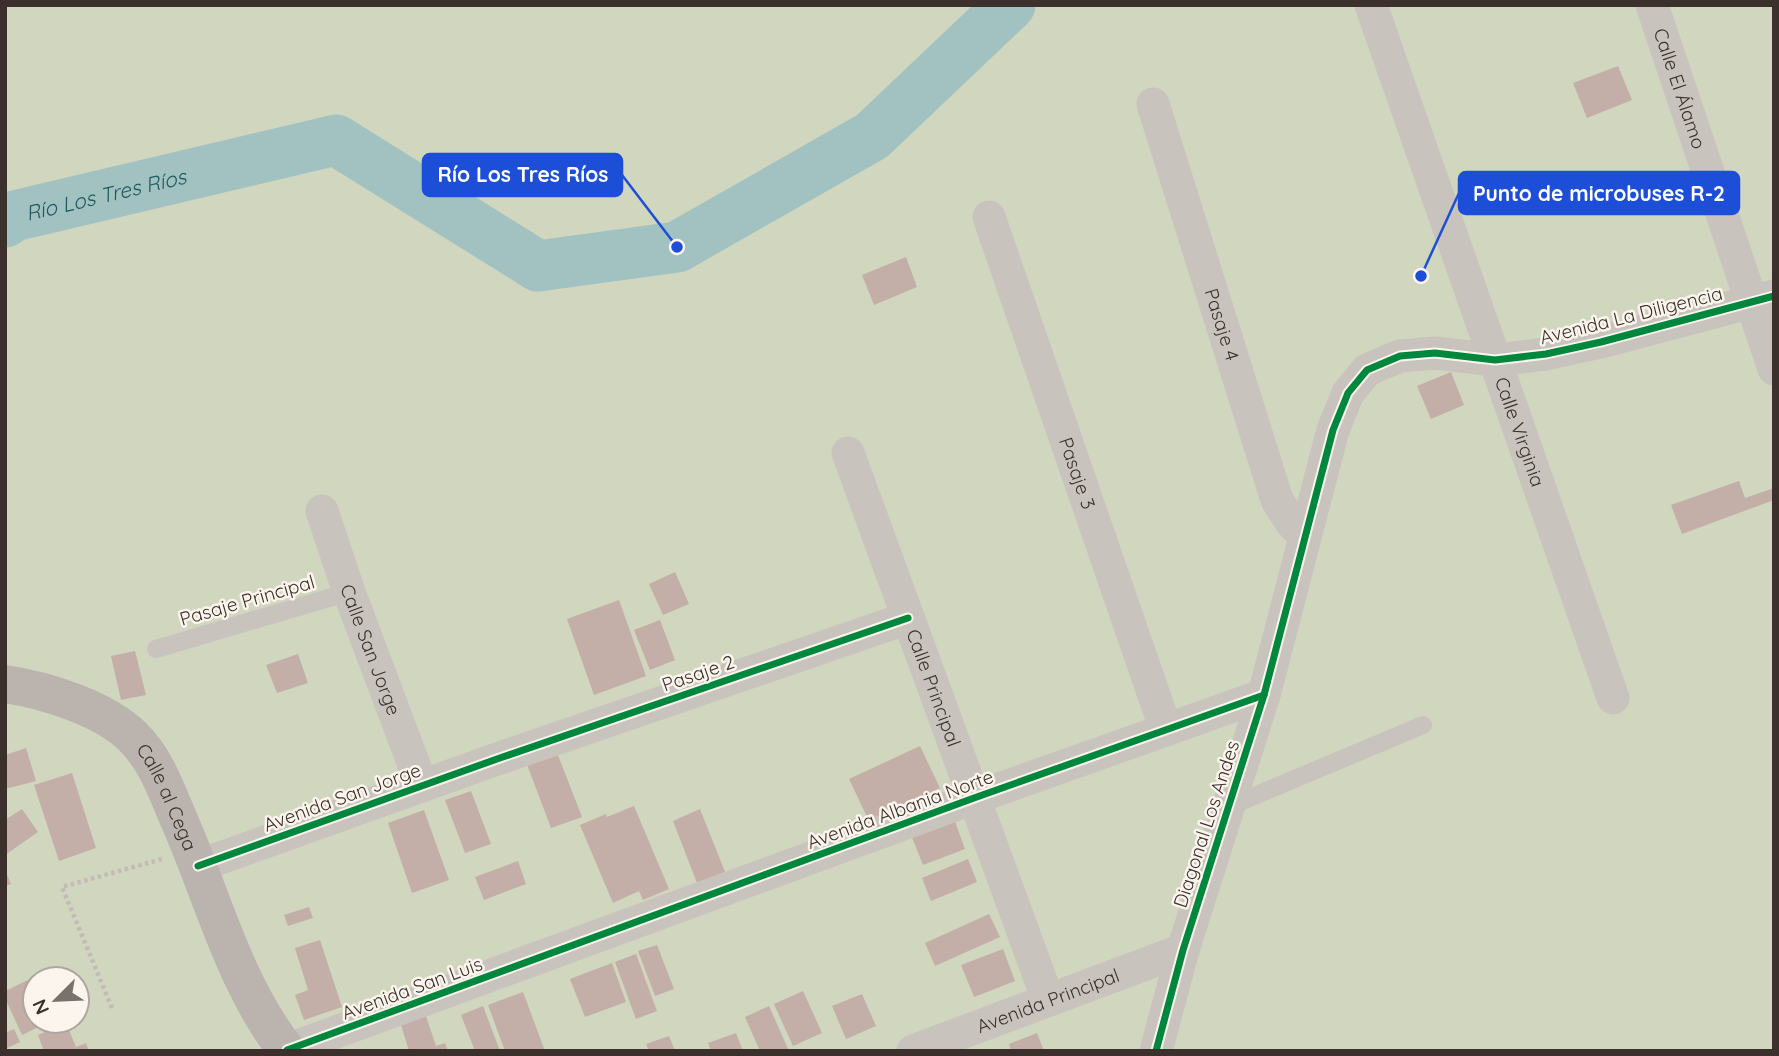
<svg xmlns="http://www.w3.org/2000/svg" width="1779" height="1056" font-family="Quicksand,sans-serif">
	<rect width="100%" height="100%" fill="#f0ebe5"/>
	<path fill="#d1d6bf" fill-rule="evenodd" d="M5,5H1774V1051H5ZM35,979H77V1021H35Z"/>
	<g fill="none" stroke-linecap="round" stroke-linejoin="round">
		<path stroke="#a1c2c1" stroke-width="51" id="s1" d="M5,222L14,216L336,140L538,266L677,247L872,136L1010,5"/>
	</g>
	<g fill="#c3afa7">
		<path d="M1618,66L1632,100L1587,118L1573,83Z"/>
		<path d="M906,257L917,287L874,305L862,275Z"/>
		<path d="M1451,372L1464,405L1431,419L1417,386Z"/>
		<path d="M1739,481L1745,498L1774,488V500L1682,534L1671,505Z"/>
		<path d="M675,572L689,604L663,615L649,584Z"/>
		<path d="M619,600L646,676L594,695L567,619Z"/>
		<path d="M660,620L675,660L650,670L634,630Z"/>
		<path d="M135,651L146,695L121,700L111,656Z"/>
		<path d="M298,654L308,683L277,693L266,665Z"/>
		<path d="M920,746L940,788L869,821L849,779Z"/>
		<path d="M26,748L36,781L5,789V755Z"/>
		<path d="M556,750L582,817L551,828L526,762Z"/>
		<path d="M72,773L96,848L59,861L34,785Z"/>
		<path d="M471,791L491,844L465,853L445,800Z"/>
		<path d="M634,806L669,889L643,900L639,891L613,903L580,825L606,814L607,817Z"/>
		<path d="M22,809L38,832L5,855V820Z"/>
		<path d="M700,809L725,872L697,883L673,821Z"/>
		<path d="M424,810L449,880L412,893L388,823Z"/>
		<path d="M952,813L965,849L923,865L909,830Z"/>
		<path d="M968,859L977,882L931,901L922,878Z"/>
		<path d="M518,861L526,884L484,900L475,877Z"/>
		<path d="M5,870L11,884L5,886Z"/>
		<path d="M309,907L313,918L288,926L284,915Z"/>
		<path d="M989,914L1000,937L935,966L925,943Z"/>
		<path d="M320,940L342,1007L304,1020L295,995L308,990L295,948Z"/>
		<path d="M657,945L674,989L655,996L638,951Z"/>
		<path d="M1003,949L1015,981L974,997L961,965Z"/>
		<path d="M636,954L657,1011L636,1019L615,962Z"/>
		<path d="M612,963L626,1002L585,1017L570,979Z"/>
		<path d="M51,969L55,979H35V1021H51L22,1035L5,998V991Z"/>
		<path d="M803,991L822,1033L793,1046L774,1004Z"/>
		<path d="M523,992L545,1051H505L488,1005Z"/>
		<path d="M862,994L876,1026L846,1039L832,1006Z"/>
		<path d="M483,1006L500,1051H475L461,1015Z"/>
		<path d="M769,1006L789,1051H760L745,1017Z"/>
		<path d="M426,1016L436,1046L445,1043L448,1051H409L401,1025Z"/>
		<path d="M66,1023L76,1047L86,1043L89,1051H44L38,1035Z"/>
		<path d="M14,1029L20,1042L5,1049V1033Z"/>
		<path d="M736,1033L743,1051H711L708,1043Z"/>
		<path d="M1037,1033L1044,1051H1011L1009,1044Z"/>
		<path d="M669,1036L675,1051H649L646,1044Z"/>
	</g>
	<g fill="none" stroke-linecap="round" stroke-linejoin="round">
		<path stroke="#c2bbb6" stroke-width="4.5" stroke-dasharray="3.5 3.5" stroke-linecap="butt" d="M112,1008L62,887L162,859"/>
		<g stroke="#c9c3be" stroke-width="18">
			<path d="M156,649L349,592"/>
			<path d="M1228,807L1423,725"/>
		</g>
		<g stroke="#c9c3be" stroke-width="33">
			<path id="s2" d="M1371,5L1613,698"/>
			<path id="s3" d="M1652,5L1774,369"/>
			<path id="s4" d="M1153,104L1277,500L1291,522L1304,536"/>
			<path id="s5" d="M989,217L1166,730"/>
			<path id="s6" d="M848,453L1048,1000"/>
			<path id="s7" d="M322,511L349,592L422,786"/>
			<path d="M198,866L497,759L908,618"/>
			<path d="M287,1050L974,798L1264,695"/>
			<path id="s8" d="M913,1051L1183,950"/>
			<path d="M1156,1051L1183,950L1264,695L1333,430L1348,393L1367,370L1400,356L1435,353L1495,360L1546,354L1601,342L1774,296"/>
		</g>
		<path stroke="#bab3ae" stroke-width="38" id="s9" d="M5,684C45,690 103,708 132,736C156,759 166,790 179,820C213,897 234,984 287,1051"/>
		<defs>
			<g id="cycleway">
				<path d="M198,866L497,759L908,618"/>
				<path d="M287,1050L974,798L1264,695"/>
				<path d="M1156,1051L1183,950L1264,695L1333,430L1348,393L1367,370L1400,356L1435,353L1495,360L1546,354L1601,342L1774,296"/>
			</g>
		</defs>
		<use href="#cycleway" stroke="#fbf5ee" stroke-width="11"/>
		<use href="#cycleway" stroke="#00873e" stroke-width="7"/>
	</g>
	<g text-anchor="middle" dominant-baseline="central" stroke-width="5" stroke-linejoin="round" paint-order="stroke">
		<g font-size="19" fill="#3b302b" stroke="#fbf5ee">
			<text stroke="none"><textPath href="#s3" startOffset="88">Calle El Álamo</textPath></text>
			<text transform="translate(1631 315) rotate(-14)">Avenida La Diligencia</text>
			<text stroke="none"><textPath href="#s4" startOffset="231">Pasaje 4</textPath></text>
			<text stroke="none"><textPath href="#s2" startOffset="452">Calle Virginia</textPath></text>
			<text stroke="none"><textPath href="#s5" startOffset="271">Pasaje 3</textPath></text>
			<text transform="translate(247 600) rotate(-16)">Pasaje Principal</text>
			<text stroke="none"><textPath href="#s7" startOffset="147">Calle San Jorge</textPath></text>
			<text transform="translate(698 673) rotate(-19)">Pasaje 2</text>
			<text stroke="none"><textPath href="#s6" startOffset="250">Calle Principal</textPath></text>
			<text transform="translate(342 797) rotate(-20)">Avenida San Jorge</text>
			<text stroke="none"><textPath href="#s9" startOffset="210">Calle al Cega</textPath></text>
			<text transform="translate(900 809) rotate(-20)">Avenida Albania Norte</text>
			<text transform="translate(1206 824) rotate(-72)">Diagonal Los Andes</text>
			<text transform="translate(412 988) rotate(-20)">Avenida San Luis</text>
			<text stroke="none"><textPath href="#s8" startOffset="144">Avenida Principal</textPath></text>
		</g>
		<g font-size="21" font-style="italic" fill="#1f5a5e" stroke="#fbf5ee">
			<text stroke="none"><textPath href="#s1" startOffset="105">Río Los Tres Ríos</textPath></text>
		</g>
	</g>
	<path fill="none" stroke="#1d4ed8" stroke-width="2.5" d="M677 247L622 175M1421 276L1459 193"/>
	<g fill="#1d4ed8" stroke="#fbf5ee" stroke-width="2.5">
		<circle cx="677" cy="247" r="7"/>
		<circle cx="1421" cy="276" r="7"/>
	</g>
	<g fill="#1d4ed8" stroke="#1d4ed8" stroke-width="2.5">
		<rect x="423" y="154" width="199" height="42" rx="7"/>
		<rect x="1459" y="172" width="280" height="42" rx="7"/>
	</g>
	<g font-size="21" text-anchor="middle" font-weight="bold" fill="#fff">
		<text x="523" y="182">Río Los Tres Ríos</text>
		<text x="1599" y="201">Punto de microbuses R-2</text>
	</g>
	<rect width="1779" height="1056" fill="none" stroke="#3b302b" stroke-width="14"/>
	<g transform="translate(56 1000) rotate(246)"><circle r="33" fill="#fbf5ee" stroke="#aea6a0" stroke-width="2"/>
	<path d="M0-5L12 26L0 18L-12 26Z" fill="#7a716c"/>
	<text y="-10" font-size="19" font-weight="bold" text-anchor="middle" fill="#3b302b">N</text>
	</g>
</svg>
